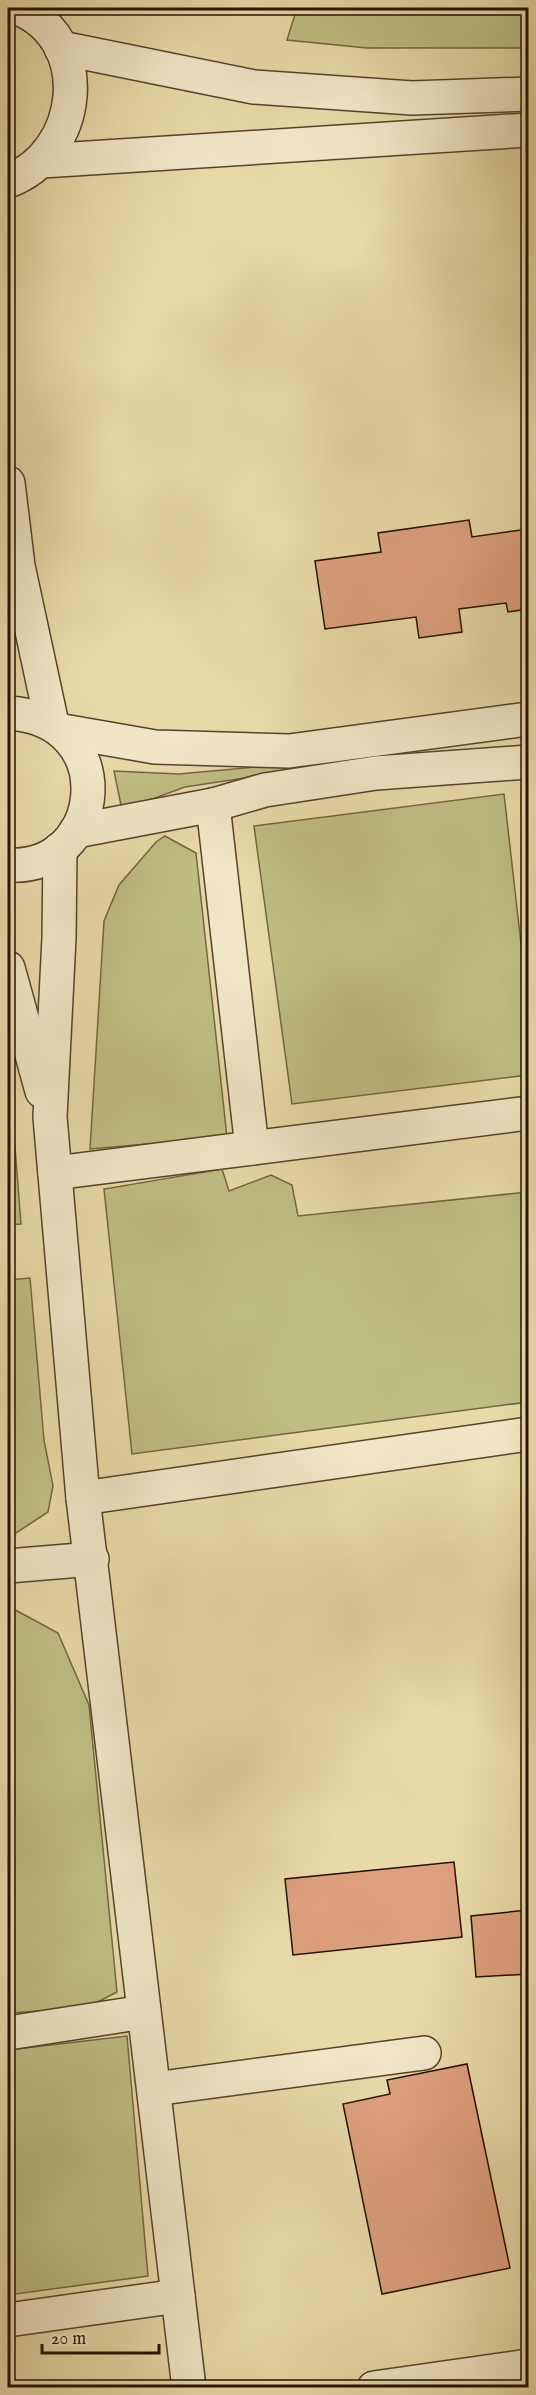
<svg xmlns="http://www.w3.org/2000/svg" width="536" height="2395" font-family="'IM FELL English',serif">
	<rect width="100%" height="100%" fill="#e8d9a8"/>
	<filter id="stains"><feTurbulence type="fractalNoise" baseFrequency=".00333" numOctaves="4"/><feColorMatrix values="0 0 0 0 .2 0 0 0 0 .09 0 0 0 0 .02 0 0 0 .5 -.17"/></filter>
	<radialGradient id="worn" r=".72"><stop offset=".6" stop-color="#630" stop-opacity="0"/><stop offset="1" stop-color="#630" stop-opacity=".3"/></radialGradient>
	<g fill="#bebd83" stroke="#726742" stroke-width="1.5">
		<path d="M297,8H528V48H367L287,40Z"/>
		<path d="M289,764L290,771L185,787L122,810L114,771L179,774Z"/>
		<path d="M504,794L528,1005V1075L292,1104L254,826Z"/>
		<path d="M165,836L196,853L227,1137L90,1149L104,921L119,885L156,842Z"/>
		<path d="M8,1084H10L21,1224L8,1225Z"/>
		<path d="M222,1169L229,1191L271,1175L292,1185L298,1216L528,1192V1402L132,1454L104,1189Z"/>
		<path d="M30,1278L44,1440L53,1486L48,1512L13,1535L8,1536V1280Z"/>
		<path d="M8,1606L58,1633L89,1705L117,1992L86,2008L8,2013Z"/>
		<path d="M127,2036L148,2276L8,2295V2050Z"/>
	</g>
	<g fill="#dd9f7e" stroke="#251101" stroke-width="1.5">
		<path d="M469,520L472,537L528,529V609L508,612L506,603L459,609L462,632L419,638L416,617L325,629L315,561L381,552L378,533Z"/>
		<path d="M454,1862L462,1937L293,1955L285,1879Z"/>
		<path d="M528,1910V1974L476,1977L471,1916Z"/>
		<path d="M467,2064L510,2268L382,2294L343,2104L390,2094L387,2080Z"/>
	</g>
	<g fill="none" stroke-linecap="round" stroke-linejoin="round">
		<defs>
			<g id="minor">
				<path d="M61,48L254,87L412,98L528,94"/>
				<path d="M42,161L528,130"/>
				<path d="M8,181C82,154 96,40 18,8"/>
				<path d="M8,483L18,566L52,724"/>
				<path d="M8,713C123,719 106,871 8,865"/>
				<path d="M63,731L155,747L289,751L528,719"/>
				<path d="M213,805L252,1148"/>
				<path d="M76,831L213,805L265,790L376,773L528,762"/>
				<path d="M60,849L59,938L50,1117L83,1498L189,2388"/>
				<path d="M8,968L42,1091"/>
				<path d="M55,1173L528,1113"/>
				<path d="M83,1498L528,1434"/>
				<path d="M8,1566L92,1559"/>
				<path d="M8,2033L144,2012"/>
				<path d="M154,2089L424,2053"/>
				<path d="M8,2320L178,2296"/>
				<path d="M374,2388L528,2366"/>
			</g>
		</defs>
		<use href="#minor" stroke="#56432b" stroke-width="36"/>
		<use href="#minor" stroke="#f0e6c6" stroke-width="33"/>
	</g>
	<rect width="536" height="2395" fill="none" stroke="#e8d9a8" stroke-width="30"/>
	<rect x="9" y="9" width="518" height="2377" fill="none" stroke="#251101" stroke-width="3"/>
	<rect x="15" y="15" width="506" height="2365" fill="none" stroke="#251101" stroke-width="1.5"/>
	<path d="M42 2344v9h117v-9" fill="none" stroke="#251101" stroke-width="3"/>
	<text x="51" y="2344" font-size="18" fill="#251101" stroke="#f0e6c6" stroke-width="4.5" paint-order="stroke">20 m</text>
	<rect width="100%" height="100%" filter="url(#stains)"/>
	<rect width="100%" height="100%" fill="url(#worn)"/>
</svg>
